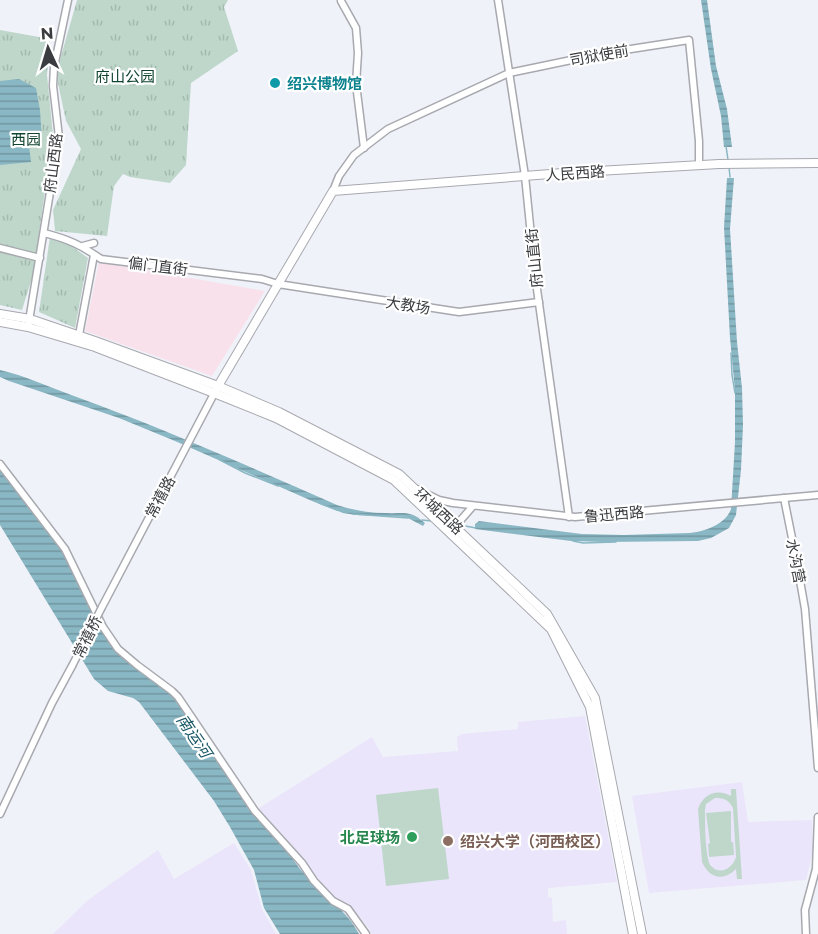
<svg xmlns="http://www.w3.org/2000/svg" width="818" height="934" font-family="Montserrat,'Noto Sans SC',sans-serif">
	<defs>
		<pattern id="park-tufts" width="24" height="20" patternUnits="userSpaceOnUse" patternTransform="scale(1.5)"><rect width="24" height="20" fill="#bed7ca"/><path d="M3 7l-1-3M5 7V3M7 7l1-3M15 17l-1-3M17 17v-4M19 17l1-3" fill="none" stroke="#a4b9af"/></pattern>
		<pattern id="water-rules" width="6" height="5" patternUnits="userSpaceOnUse" patternTransform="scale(1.5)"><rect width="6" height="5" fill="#89b7c4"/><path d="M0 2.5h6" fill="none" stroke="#7196a1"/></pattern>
	</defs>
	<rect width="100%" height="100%" fill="#f0f2f9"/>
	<path fill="#f9e1eb" d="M99,262L265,291L212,376L85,331Z"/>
	<g fill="#eae5fb">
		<path d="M585,716L617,882L548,888V897L552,898L553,922L566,920L567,934H372L368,927L351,907L331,896L304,860L268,822L259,808L372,737L383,757L458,751L457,737L462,734L518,729V722Z"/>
		<path d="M742,782L748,822L812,820L813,851L806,880L649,893L632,796Z"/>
		<path d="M234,843L251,870L262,909L276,934H53L88,900L158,850L174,879Z"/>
	</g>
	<g fill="url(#park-tufts)">
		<path d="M77,0H228L224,7L238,51L191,83L186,165L170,183L130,177L123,174L114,186L107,236L55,231L53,210L81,149L66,121L56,74Z"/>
		<path d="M0,30L50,39L47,75L53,135L33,275L22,310L0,305Z"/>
		<path d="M50,237L70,245L88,258L75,328L39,312Z"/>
	</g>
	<g fill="#bed7ca" fill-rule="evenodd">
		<path d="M438,788L449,879L386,886L376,795Z"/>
		<path d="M731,789H736L742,879H737L736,869C723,882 709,878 702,862L698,809C703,794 717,788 731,796ZM715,798C724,798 729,800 733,808L736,857C733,868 720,876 711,866C705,860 705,820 705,810L706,804Z"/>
		<path d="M731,811V842H733L734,855L709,857L708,844L710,843L706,813Z"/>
	</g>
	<g fill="url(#water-rules)">
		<path d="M701,0H707L716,66L727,109L732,147H724L721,116L711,69Z"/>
		<path d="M19,79L36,88L40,110L42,142L29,146L31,162L0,165V81Z"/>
		<path d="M727,178H734L730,229L737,342L742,388L743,425L741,470L736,515L729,528L711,538L698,541L603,542L571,541L475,529V524L479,521L582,534L624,535L689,533C704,532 726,524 731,509L735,442V391L730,338L724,227Z"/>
		<path d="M0,370C26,376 49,387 74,396C163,428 250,467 337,505C352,510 369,513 385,513C402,514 410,509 425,523L423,526L406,517L356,515L343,513L312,501L175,441L119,418L9,381L0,377Z"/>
		<path d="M0,468L61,547L113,642L169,689L300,869C307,876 313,884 320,890C335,904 349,915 359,934H280L264,908L254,870L230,827L214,801L139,702L133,698L108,691L94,679L0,525Z"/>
	</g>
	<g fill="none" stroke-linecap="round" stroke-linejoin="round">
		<g stroke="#89b7c4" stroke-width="1.5">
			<path d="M726,146L728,160"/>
			<path d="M729,167L730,177"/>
			<path d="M731,353L732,375L735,393"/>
			<path d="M220,460L245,473L278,486"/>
			<path d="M319,503L337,510"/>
			<path d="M353,514L408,518"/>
			<path d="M422,520L432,521"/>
			<path d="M460,525L476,528"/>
			<path d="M573,541L583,543L616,542"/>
		</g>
		<defs>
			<g id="minor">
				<path d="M498,0L525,176L535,275L569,517"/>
				<path d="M341,1L356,28L358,53L356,84L364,148"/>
				<path d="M333,191L339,176L354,155L388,129L509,73L605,53L689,40L699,141V165"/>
				<path d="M44,233C68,239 81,245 101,259L262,279L278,284L459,312L539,302"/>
				<path d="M83,246L94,243"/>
				<path d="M0,248L40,258"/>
				<path d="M28,327L59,137L53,86L54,67L68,0"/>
				<path d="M79,335L94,255"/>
				<path d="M0,464L65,549L103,627L118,649L137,665L172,691L178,697L255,811L302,863L314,881L333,901L348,909L366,934"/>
				<path d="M417,489L439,500L453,503L575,517L818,495"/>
				<path d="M784,498L796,558L805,609L818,768"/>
				<path d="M452,530L473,506"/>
				<path d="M102,607L216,390"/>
				<path d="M0,814L52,703L72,666"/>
				<path d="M806,934L805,910L816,869L818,817"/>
			</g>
			<g id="major">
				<path d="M0,314L30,319L95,341L218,386L279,412L399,474L547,614L595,698L642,934"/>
				<path d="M0,322L28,327L95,347L214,393L276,418L394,480L551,629L590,707L633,934"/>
				<path d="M218,386L333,191L563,173L719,164L818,163"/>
			</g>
		</defs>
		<use href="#minor" stroke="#a7a9af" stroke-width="9"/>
		<use href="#major" stroke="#a7a9af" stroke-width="10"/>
		<use href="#minor" stroke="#fff" stroke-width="6"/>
		<use href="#major" stroke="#fff" stroke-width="8"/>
		<defs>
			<path id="minor-bridge" d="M72,666L102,607"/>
		</defs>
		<use href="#minor-bridge" stroke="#a7a9af" stroke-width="9" stroke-linecap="butt"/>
		<use href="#minor-bridge" stroke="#fff" stroke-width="6"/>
	</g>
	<circle fill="#0f9aa8" stroke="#fff" stroke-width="2" cx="275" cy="83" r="6"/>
	<circle fill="#2e9e5b" stroke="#fff" stroke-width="2" cx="412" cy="837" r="6"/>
	<circle fill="#8d6e63" stroke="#fff" stroke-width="2" cx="448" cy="841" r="6"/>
	<g text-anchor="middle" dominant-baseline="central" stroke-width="4.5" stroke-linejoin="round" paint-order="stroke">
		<g font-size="15" fill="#3b3c3f" stroke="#fff">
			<text transform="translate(599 55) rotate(-10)">司狱使前</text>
			<text transform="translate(53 163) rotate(-83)">府山西路</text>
			<text transform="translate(575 173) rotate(-4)">人民西路</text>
			<text transform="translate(534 258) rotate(-96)">府山直街</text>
			<text transform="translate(158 266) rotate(7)">偏门直街</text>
			<text transform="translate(408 305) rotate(9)">大教场</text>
			<text transform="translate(160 497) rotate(-62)">常禧路</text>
			<text transform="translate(439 511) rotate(43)">环城西路</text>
			<text transform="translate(614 514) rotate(-5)">鲁迅西路</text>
			<text transform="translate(796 561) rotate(79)">水沟营</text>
			<text transform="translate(87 637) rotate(-63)">常禧桥</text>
		</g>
		<g font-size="15" fill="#0f4430" stroke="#fff">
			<text x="125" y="76">府山公园</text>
			<text x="26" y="139">西园</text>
		</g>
		<g font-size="15" font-weight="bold" fill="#0d838f" stroke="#fff" text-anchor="start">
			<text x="287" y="83">绍兴博物馆</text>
		</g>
		<g font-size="15" font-weight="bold" fill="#27864d" stroke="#fff" text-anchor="end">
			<text x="400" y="837">北足球场</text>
		</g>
		<g font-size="15" font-weight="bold" fill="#785e54" stroke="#fff" text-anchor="start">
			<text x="460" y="841">绍兴大学（河西校区）</text>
		</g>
		<g font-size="16" font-style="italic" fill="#165564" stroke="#fff">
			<text transform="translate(194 736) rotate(56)">南运河</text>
		</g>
	</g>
	<g transform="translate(48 48) rotate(356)" stroke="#ffffff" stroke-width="4.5" paint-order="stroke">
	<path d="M0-4.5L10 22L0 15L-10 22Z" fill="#3b3c3f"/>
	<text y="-9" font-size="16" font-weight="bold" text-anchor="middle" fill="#3b3c3f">N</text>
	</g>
</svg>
